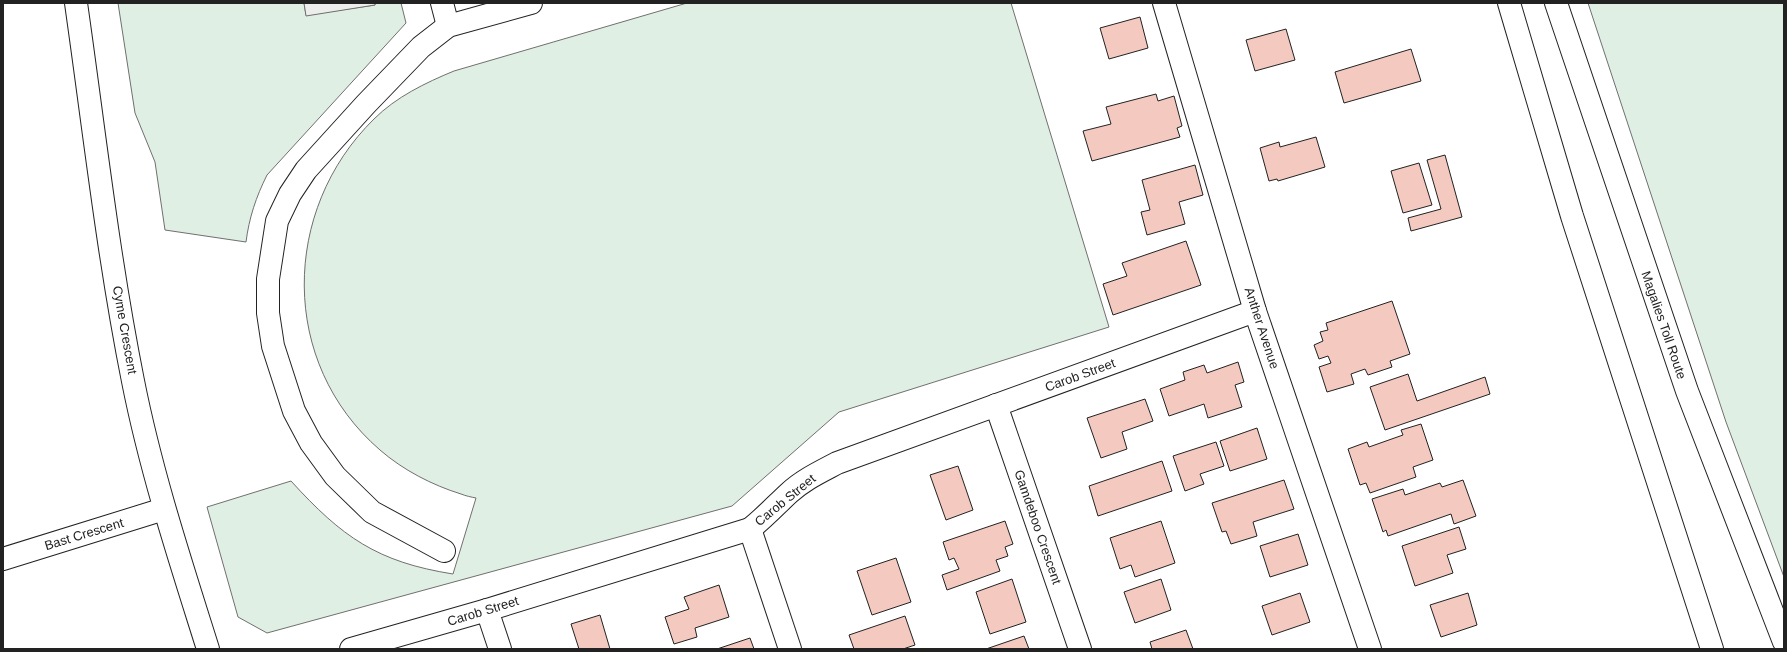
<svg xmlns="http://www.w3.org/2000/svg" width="1787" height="652" font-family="Arial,sans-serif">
	<rect width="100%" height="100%" fill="#fff"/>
	<g fill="#e0efe3" stroke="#6f6f6f">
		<path d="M118,3H304L306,15L375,5V3H401L406,23L267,175C256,197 249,218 246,242L165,230L155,162L135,113Z"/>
		<path d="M687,3H1011L1109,327L839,412L732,506L267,633L238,617L207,507L291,481C342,537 377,562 453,574L476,498C471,497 466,496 461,494C432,485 403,470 380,450C279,363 281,210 374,119C396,97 425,83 454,71Z"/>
		<path d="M1588,3H1784V577L1726,422Z"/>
	</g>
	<path fill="#ededed" stroke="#6f6f6f" d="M304,3H375V5L306,16Z"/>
	<g fill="#f3c9c0" stroke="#222">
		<path d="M1140,17L1148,48L1109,59L1100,28Z"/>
		<path d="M1286,29L1295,60L1255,71L1246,40Z"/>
		<path d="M1411,49L1421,81L1344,103L1335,72Z"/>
		<path d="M1156,94L1158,101L1174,96L1182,126L1177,128L1180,137L1092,161L1083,131L1111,124L1106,107Z"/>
		<path d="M1316,137L1325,167L1278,181L1277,179L1269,181L1260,148L1279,142L1280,147Z"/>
		<path d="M1445,155L1462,217L1411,231L1408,218L1441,209L1427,160Z"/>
		<path d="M1419,163L1432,205L1403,213L1391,171Z"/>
		<path d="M1195,165L1203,195L1179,202L1185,224L1147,235L1141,212L1150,210L1142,180Z"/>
		<path d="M1186,241L1201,285L1113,315L1103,284L1127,276L1122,263Z"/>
		<path d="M1392,301L1410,354L1390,361L1392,367L1368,375L1365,369L1351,374L1354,384L1327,392L1319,367L1331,363L1328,356L1319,359L1314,345L1323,341L1320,332L1328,330L1326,323Z"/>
		<path d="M1238,362L1244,382L1235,385L1242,407L1208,418L1204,404L1169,416L1160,389L1185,380L1183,372L1204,365L1207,373Z"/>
		<path d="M1408,374L1417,401L1485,377L1490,394L1385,430L1370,387Z"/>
		<path d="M1145,399L1153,421L1122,432L1127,449L1101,458L1087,418Z"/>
		<path d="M1421,424L1433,460L1413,467L1416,477L1370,493L1366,483L1360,485L1348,449L1367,442L1369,447L1403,435L1401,430Z"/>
		<path d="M1257,428L1267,459L1230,471L1220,441Z"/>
		<path d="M1216,442L1224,466L1200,474L1204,484L1185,491L1173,456Z"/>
		<path d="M1162,461L1172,491L1098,516L1089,486Z"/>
		<path d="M958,466L973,510L946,520L930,475Z"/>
		<path d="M1284,480L1294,509L1253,522L1257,536L1231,544L1226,531L1222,532L1212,503Z"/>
		<path d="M1463,480L1476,516L1454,524L1451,514L1388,536L1386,530L1383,532L1372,499L1403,489L1405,495L1440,483L1442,487Z"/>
		<path d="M1005,521L1013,544L1005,547L1008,556L996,560L1000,571L947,590L942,575L959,569L954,558L949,560L943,542Z"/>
		<path d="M1161,521L1175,563L1135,577L1131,565L1120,569L1110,538Z"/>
		<path d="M1459,527L1466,549L1447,555L1453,573L1415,586L1402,546Z"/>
		<path d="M1298,534L1308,565L1270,577L1260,546Z"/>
		<path d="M896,558L911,602L872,615L857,571Z"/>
		<path d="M1012,579L1026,622L990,634L976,592Z"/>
		<path d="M1161,579L1171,610L1135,623L1124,592Z"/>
		<path d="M719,585L729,617L695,628L697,637L674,644L665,617L689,609L684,597Z"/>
		<path d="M1300,593L1310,622L1272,635L1262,606Z"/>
		<path d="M1468,593L1477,625L1441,637L1430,605Z"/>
		<path d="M600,615L610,649H579L571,624Z"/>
		<path d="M905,616L915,645L903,649H854L849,635Z"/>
		<path d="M1186,630L1193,649H1152L1150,642Z"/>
		<path d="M1024,636L1029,649H986Z"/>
		<path d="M750,638L754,649H717Z"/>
	</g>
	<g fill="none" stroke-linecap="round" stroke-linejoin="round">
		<defs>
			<g id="street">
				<path d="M76,3C94,129 108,256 133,381C151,472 180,560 208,649"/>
				<path d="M442,3L448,26"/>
				<path d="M1164,3L1255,311L1370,649"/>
				<path d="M996,405L1080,649"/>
				<path d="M750,529L790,649"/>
				<path d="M444,551L372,512L335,476L311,443L294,411L273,346L268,313V279L277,221L290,194L306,170L366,104L421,47L448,26L531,3"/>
				<path d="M3,559L164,509"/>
				<path d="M487,610L500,649"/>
				<path d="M351,649L487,610L750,529C764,518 776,505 789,493C803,480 820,472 837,463L1255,311"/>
			</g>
			<g id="highway">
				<path d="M1509,3L1572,216L1712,649"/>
				<path d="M1556,3L1687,391L1784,642"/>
			</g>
		</defs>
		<use href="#street" stroke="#222" stroke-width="24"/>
		<use href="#highway" stroke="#222" stroke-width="24"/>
		<use href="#street" stroke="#fff" stroke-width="22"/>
		<use href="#highway" stroke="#fff" stroke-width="22"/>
	</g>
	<g text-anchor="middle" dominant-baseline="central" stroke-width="3" stroke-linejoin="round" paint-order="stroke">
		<g font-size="13" fill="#222" stroke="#fff">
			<text transform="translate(1664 325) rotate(71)">Magalies Toll Route</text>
			<text transform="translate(1262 328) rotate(72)">Anther Avenue</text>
			<text transform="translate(125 330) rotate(80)">Cyme Crescent</text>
			<text transform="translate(1080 375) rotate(-20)">Carob Street</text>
			<text transform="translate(785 500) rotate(-39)">Carob Street</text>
			<text transform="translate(1038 527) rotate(71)">Gamdeboo Crescent</text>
			<text transform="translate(84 534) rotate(-17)">Bast Crescent</text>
			<text transform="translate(483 611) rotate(-17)">Carob Street</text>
		</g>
	</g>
	<rect width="1787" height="652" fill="none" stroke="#222222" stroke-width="8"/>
</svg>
